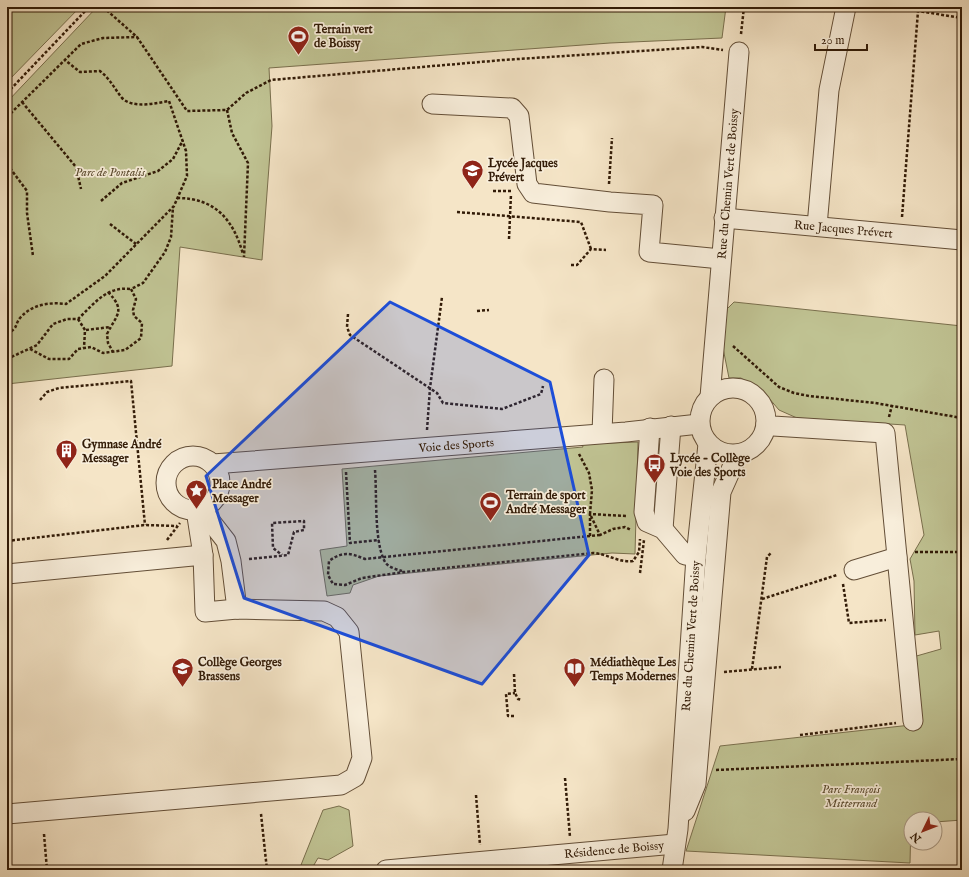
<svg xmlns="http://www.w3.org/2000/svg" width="969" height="877" font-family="'IM FELL English',serif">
	<rect width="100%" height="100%" fill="#f5e5c7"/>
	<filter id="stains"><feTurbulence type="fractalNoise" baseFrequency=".005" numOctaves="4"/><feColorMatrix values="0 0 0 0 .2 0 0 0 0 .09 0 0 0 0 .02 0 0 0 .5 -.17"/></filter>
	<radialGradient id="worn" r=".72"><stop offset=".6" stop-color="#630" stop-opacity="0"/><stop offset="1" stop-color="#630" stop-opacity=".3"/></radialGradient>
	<g fill="#c0c393" stroke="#796f4d">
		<path d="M7,7H80L7,82Z"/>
		<path d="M97,7H726L722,38L610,43L269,68L272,126L262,260L180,247L172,366L7,384V102Z"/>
		<path d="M734,302L962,326V820L935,822V819H911L910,863L686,851L720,746L920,724L913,657L941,649L939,631L915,635L914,581L910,559L924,535L905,425L797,418L779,410L768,397L741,378H729L723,348L727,309Z"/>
		<path d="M7,385L11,420H7Z"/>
		<path d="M638,442L635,554L612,553L379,576L353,585L350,593L327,596L320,550L347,546L342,469L583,447L582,444Z"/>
		<path d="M339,806L349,810L353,846L328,860L318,858L311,870H299L323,810Z"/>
	</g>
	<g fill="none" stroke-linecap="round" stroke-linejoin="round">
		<defs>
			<g id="minor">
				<path d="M432,104L512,108L519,116L527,184L533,193L610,202L653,205L649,252L721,259"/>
				<path id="s1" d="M724,218L962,240"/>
				<path d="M817,226L829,90L846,7"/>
				<circle cx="733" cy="421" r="33"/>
				<path id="s2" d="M710,397L739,52"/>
				<path d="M766,424L773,426L885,433L913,721"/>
				<path d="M650,428L644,512L647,522L663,529L685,555L696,557"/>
				<path d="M602,433L604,379"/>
				<circle cx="193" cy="483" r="27"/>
				<path id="s3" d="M213,464L626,432L699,424"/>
				<path d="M201,509L226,541L231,561L237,609"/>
				<path d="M196,510L203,555"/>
				<path d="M663,529L671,426"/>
				<path d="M854,570L897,557"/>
				<path d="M7,574L203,555L205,612L237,609L324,611L337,617L349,632L362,758L355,777L341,785L7,814"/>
				<path d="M685,811L696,784L721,492L738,454"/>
				<path id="s4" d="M386,870L675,844"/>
				<path id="s5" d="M672,870L678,829L696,557L708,444"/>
			</g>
		</defs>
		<use href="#minor" stroke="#634e37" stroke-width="21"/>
		<g stroke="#321b07" stroke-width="2.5" stroke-dasharray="3 2" stroke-linecap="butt">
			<path d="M103,7L137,37L187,111L227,110L246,93L271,80L503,60L702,47L723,50"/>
			<path d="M741,34L744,7"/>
			<path d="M7,93L89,7"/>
			<path d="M22,102L76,167L81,189"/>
			<path d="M227,110L232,133L248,163L244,257"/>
			<path d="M7,117L81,44L103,38L137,37"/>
			<path d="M7,140L11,135"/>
			<path d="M7,164L27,191V213L33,256"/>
			<path d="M609,184L612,138"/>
			<path d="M493,191H512"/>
			<path d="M177,198C215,198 233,219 243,254"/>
			<path d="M101,201L122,183L158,171L173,159L183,140"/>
			<path d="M457,212L581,222L591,249"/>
			<path d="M902,217L918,11L962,18"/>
			<path d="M110,224L136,244"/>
			<path d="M509,239L511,194"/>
			<path d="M571,265H577L591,249L606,250"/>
			<path d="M108,292C126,311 117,314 107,334L108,343L113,352"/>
			<path d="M477,311L489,310"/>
			<path d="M348,314L347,327L350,335L437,393L443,403L502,409L541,394L543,386"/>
			<path d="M78,319L85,330L84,348"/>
			<path d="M86,330L110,327"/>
			<path d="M7,334C19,327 14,326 20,318C32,304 50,302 66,304L105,276L174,206L187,176L186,151L169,101C156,103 133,109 122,98C114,88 111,80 100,71L80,72L65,60"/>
			<path d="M733,346L779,387L794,393L809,396L875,403L962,418"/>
			<path d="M30,349L49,359H69L78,349L91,347L103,353L125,350L141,338L142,323L134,316L133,310L136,299L131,289L143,283L165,252L171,237L173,207"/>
			<path d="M7,359L37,345L53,324L67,319H78C94,304 106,286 131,289"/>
			<path d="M40,400L47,392L59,388L131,381L145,525"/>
			<path d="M889,417L892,405"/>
			<path d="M427,430L430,388L442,297"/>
			<path d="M579,454L589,473L592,490L590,514L600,535L613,529L625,527L631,530"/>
			<path d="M375,470C377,494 374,539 384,560C387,567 395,569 402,571"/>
			<path d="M346,472L350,543L379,540"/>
			<path d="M600,535L365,559C350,553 343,551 329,561L328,575L333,584L345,585L362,578L404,572L593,553C608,554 619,563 633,561L639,552L640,539"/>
			<path d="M590,536V514L626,516"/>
			<path d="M167,540L180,523"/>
			<path d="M7,541L145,525L177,526"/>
			<path d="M915,552H962"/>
			<path d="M249,559L288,555L294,532L304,530V521L272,523L273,548L282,555"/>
			<path d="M640,573L644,540"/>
			<path d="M843,584L849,623L886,620"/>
			<path d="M762,599L837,575"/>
			<path d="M752,669L767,557L771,553"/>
			<path d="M724,672L781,667"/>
			<path d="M514,674L515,693L518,699L522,700"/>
			<path d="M653,677L671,676"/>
			<path d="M514,716H508L506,694L515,693"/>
			<path d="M800,735L896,723"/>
			<path d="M716,770L962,759"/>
			<path d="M565,778L570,837"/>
			<path d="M476,795L480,845"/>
			<path d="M261,814L267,870"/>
			<path d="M44,834L47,870"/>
		</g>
		<use href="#minor" stroke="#f8eedb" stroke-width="19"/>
	</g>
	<path fill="#1d4ed8" fill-opacity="0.2" stroke="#1d4ed8" stroke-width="3" stroke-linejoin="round" d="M390,302L550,382L589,555L482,684L244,598L206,476Z"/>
	<defs>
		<symbol id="stadium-pin" viewBox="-11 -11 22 30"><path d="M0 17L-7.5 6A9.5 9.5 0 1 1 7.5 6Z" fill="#8f2418" stroke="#f8eedb"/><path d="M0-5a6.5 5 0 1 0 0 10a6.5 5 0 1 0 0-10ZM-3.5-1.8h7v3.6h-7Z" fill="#fff"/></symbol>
		<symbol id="school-pin" viewBox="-11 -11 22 30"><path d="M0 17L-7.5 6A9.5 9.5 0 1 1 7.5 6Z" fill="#8f2418" stroke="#f8eedb"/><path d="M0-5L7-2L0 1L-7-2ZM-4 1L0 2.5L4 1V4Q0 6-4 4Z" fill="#fff"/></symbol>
		<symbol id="building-pin" viewBox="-11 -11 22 30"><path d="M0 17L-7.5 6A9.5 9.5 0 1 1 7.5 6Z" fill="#8f2418" stroke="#f8eedb"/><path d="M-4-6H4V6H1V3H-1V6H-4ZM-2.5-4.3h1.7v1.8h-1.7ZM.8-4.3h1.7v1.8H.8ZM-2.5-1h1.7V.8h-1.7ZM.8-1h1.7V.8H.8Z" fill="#fff"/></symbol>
		<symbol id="bus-pin" viewBox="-11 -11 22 30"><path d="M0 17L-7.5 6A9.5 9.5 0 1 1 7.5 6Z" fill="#8f2418" stroke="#f8eedb"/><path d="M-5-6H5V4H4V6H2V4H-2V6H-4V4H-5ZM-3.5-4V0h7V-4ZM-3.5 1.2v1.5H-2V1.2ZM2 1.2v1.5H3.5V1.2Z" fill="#fff"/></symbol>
		<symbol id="sight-pin" viewBox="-11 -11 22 30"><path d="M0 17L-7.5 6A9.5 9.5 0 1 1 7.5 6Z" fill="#8f2418" stroke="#f8eedb"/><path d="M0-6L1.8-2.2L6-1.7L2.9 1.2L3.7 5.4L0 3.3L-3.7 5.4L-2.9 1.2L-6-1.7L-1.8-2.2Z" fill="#fff"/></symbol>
		<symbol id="library-pin" viewBox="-11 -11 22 30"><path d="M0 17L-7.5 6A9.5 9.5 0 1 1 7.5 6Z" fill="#8f2418" stroke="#f8eedb"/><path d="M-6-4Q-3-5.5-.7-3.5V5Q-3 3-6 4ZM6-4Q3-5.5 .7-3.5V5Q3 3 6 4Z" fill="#fff"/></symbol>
	</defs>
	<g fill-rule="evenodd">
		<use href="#stadium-pin" x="286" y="24" width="25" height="34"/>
		<use href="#school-pin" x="460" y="158" width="25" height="34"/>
		<use href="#building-pin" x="54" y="438" width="25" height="34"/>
		<use href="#bus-pin" x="642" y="452" width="25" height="34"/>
		<use href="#sight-pin" x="184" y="478" width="25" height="34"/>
		<use href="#stadium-pin" x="478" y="490" width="25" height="34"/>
		<use href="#school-pin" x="170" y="656" width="25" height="34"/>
		<use href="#library-pin" x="562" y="656" width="25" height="34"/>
	</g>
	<g text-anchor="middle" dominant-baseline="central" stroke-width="3.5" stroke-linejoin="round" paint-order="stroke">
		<g font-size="12" font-weight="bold" fill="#321b07" stroke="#f8eedb" text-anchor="start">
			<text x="314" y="29">Terrain vert<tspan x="314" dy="14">de Boissy</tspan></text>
			<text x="488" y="163">Lycée Jacques<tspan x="488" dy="14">Prévert</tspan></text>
			<text x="82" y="444">Gymnase André<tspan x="82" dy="14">Messager</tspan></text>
			<text x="670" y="458">Lycée - Collège<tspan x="670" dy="14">Voie des Sports</tspan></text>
			<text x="212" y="484">Place André<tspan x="212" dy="14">Messager</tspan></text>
			<text x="506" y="495">Terrain de sport<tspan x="506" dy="14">André Messager</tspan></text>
			<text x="198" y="662">Collège Georges<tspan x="198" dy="14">Brassens</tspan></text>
			<text x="590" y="662">Médiathèque Les<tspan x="590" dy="14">Temps Modernes</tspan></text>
		</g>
		<g font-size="12" font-style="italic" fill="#5d4d31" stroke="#f8eedb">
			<text x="110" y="172">Parc de Pontalis</text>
			<text x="851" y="789">Parc François<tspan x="851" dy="14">Mitterrand</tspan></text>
		</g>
		<g font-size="12" fill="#321b07" stroke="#f8eedb">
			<text stroke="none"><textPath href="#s2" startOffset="214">Rue du Chemin Vert de Boissy</textPath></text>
			<text stroke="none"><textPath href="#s1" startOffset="120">Rue Jacques Prévert</textPath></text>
			<text stroke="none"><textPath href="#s3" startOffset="244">Voie des Sports</textPath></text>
			<text stroke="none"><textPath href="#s5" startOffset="235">Rue du Chemin Vert de Boissy</textPath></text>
			<text stroke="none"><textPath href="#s4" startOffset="229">Résidence de Boissy</textPath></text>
		</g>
	</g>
	<rect width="969" height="877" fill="none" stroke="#f5e5c7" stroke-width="24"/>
	<rect x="8" y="8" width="953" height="861" fill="none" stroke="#321b07" stroke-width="2"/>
	<rect x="12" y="12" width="945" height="853" fill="none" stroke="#321b07"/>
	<g transform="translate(923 831) rotate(227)"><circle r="19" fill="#f8eedb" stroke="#a99a86"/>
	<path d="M0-3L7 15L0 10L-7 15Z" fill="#8f2418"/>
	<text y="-6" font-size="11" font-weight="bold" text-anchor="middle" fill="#321b07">N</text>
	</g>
	<path d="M815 44v6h52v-6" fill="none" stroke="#321b07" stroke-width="2"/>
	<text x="821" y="44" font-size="12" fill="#321b07" stroke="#f8eedb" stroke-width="3" paint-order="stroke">20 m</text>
	<rect width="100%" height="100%" filter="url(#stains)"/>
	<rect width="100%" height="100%" fill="url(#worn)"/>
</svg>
